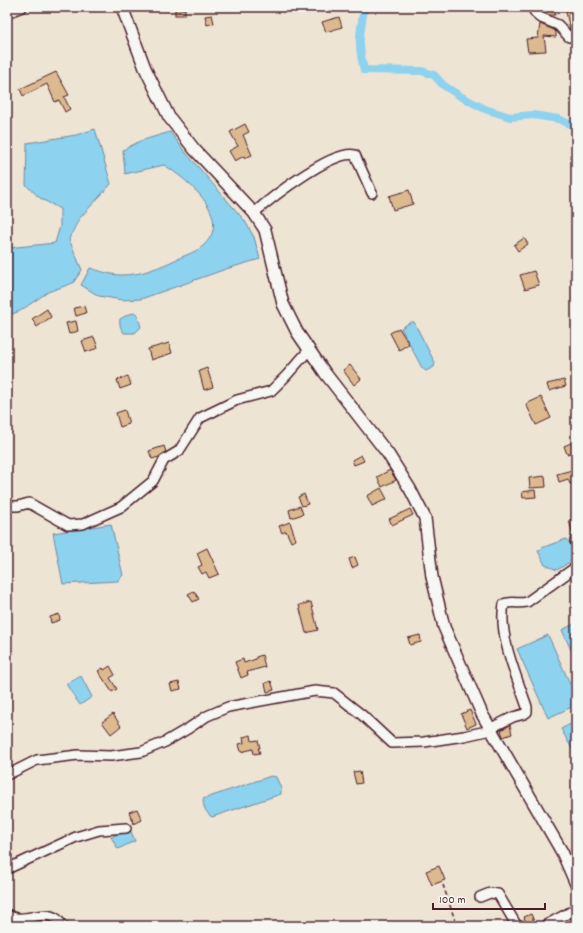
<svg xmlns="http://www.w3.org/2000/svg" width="583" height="933" font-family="Dekko,sans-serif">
	<rect width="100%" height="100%" fill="#eee4d4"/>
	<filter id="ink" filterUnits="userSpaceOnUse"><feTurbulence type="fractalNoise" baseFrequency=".025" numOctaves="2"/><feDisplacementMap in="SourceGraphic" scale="8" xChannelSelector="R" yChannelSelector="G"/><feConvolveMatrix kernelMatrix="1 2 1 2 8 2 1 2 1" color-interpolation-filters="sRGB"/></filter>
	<g filter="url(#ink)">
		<g fill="#8dd2ee" stroke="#728aa0">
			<path d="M95,129L111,184L79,219L69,239L82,270L73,283L48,292L20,311L7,316V248L55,243L60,226V209L40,198L26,185L27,143L76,135Z"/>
			<path d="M170,132L186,153L245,221L254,237L260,259L226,269L141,299L122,300L99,296L81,285L90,268C100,271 111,275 122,275C142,275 160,267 177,259C186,255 198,251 204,245C234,216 186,179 164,165L125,174L123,150L140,141Z"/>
			<path d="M135,313L137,314L141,327L135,333H124C121,329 119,325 120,319L129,314Z"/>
			<path d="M411,322H414L435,363L434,367L426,371L422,368L401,328Z"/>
			<path d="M111,524L123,575L118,581L63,584L53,533Z"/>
			<path d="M566,539L573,547L576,558L557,570L545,565L538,551L544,547Z"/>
			<path d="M576,623V661L562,630Z"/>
			<path d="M548,635L576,697V705L548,718L517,649Z"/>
			<path d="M81,676L92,697L80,705L66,684Z"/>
			<path d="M576,721V756L561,729Z"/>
			<path d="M271,776L276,777L281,788V794L212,817C206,813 203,807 203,799Z"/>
			<path d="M130,829L135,841L118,849L111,837Z"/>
		</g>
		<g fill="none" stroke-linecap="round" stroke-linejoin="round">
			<path stroke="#8dd2ee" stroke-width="8" d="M364,10C359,35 358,45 364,70L422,71L434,75L443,85L460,96L485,109L510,117L533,115L559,119L576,127"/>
		</g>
		<g fill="#dcb98e" stroke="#4a1f2b">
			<path d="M541,7H556L555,15H549L543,12L541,10Z"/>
			<path d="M565,7H576V31L570,30Z"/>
			<rect x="175" y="9" width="10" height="6"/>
			<path d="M212,15L214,23L207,25L205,16Z"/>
			<path d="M339,17L342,27L326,32L322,22Z"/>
			<path d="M540,24L554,30L556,32V37L544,36L546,51L528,52L526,39L538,38Z"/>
			<path d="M56,72L69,95L64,97L70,109L65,112L59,100L55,102L47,84L23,96L20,89Z"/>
			<path d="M245,124L249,132L243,135L252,155L245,158L244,156L235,161L229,151L238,146L230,132Z"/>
			<path d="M409,190L413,204L393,210L389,196Z"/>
			<path d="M524,238L528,244L518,251L514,245Z"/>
			<path d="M534,271L539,285L525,289L520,275Z"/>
			<path d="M84,306L86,313L76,316L74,308Z"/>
			<path d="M47,309L51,317L37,327L32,319Z"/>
			<path d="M76,321L78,331L69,334L66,323Z"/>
			<path d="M399,328L409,344L399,350L390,333Z"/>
			<path d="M94,337L98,348L86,352L82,341Z"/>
			<path d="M169,343L172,353L151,360L148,349Z"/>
			<path d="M350,365L361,379L354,385L343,370Z"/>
			<path d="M207,368L213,387L204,390L199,371Z"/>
			<path d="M128,376L131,385L120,389L117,380Z"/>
			<path d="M564,380L566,386L549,391L547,384Z"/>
			<path d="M541,397L551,418L536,425L526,404Z"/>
			<path d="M125,410L129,424L120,427L116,413Z"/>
			<path d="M571,443L574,452L567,454L564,446Z"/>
			<path d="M164,446L166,452L159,457L152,459L149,451Z"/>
			<path d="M361,455L364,461L354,465L352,460Z"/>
			<path d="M576,469V482L570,484L568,479L559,482L557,474Z"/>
			<path d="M390,470L396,480L382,487L377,477Z"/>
			<path d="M545,476L546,487L530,488L529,478Z"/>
			<path d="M381,488L387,499L372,506L367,496Z"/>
			<path d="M535,490L536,497L523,498L522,492Z"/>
			<path d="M304,494L308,504L302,506L298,497Z"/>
			<path d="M300,506L303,514L291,518L289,510Z"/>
			<path d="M410,509L413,515L392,525L389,519Z"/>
			<path d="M576,519V535L573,536L569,520Z"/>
			<path d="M290,522L296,540L291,542L286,531L282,533L279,526Z"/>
			<path d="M207,548L219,574L209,578L206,572L202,574L198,567L202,565L197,553Z"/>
			<path d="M355,557L358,565L352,568L349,559Z"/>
			<path d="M194,591L199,599L193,602L188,594Z"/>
			<path d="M311,602L318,630L306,633L299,605Z"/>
			<path d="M59,614L60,620L51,623L50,617Z"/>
			<path d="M420,635L421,642L410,645L408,638Z"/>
			<path d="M262,655L265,667L247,672L248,675L241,678L235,662L243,659L244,663L256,659V657Z"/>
			<path d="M110,666L115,675L110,678L117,689L112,692L98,671L103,668L104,670Z"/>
			<path d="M271,681L274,690L267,692L265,683Z"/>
			<path d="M179,682L181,689L172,691L170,684Z"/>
			<path d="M470,710L476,724L467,728L461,714Z"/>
			<path d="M113,714L121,726L111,734L102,722Z"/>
			<path d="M510,725L512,734L503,737L501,730Z"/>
			<path d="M251,735L252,741L258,740L260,748H258L260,753L254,754L253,749L241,752L239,744L244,743L243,737Z"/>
			<path d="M360,771L362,783L356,784L353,772Z"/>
			<path d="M137,809L142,820L134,824L129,812Z"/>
			<path d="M439,866L445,880L432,885L426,871Z"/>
			<path d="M531,914L536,926H527L524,917Z"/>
		</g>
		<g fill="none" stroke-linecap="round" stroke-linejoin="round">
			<defs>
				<g id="minor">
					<path d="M535,7L534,11L539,17L558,25L569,37H576"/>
					<path d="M7,13L22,7"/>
					<path d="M254,213C271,198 333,149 355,155L372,193"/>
					<path d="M7,506H18L29,503L68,525L83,524L121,507L153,481L164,460L179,451L200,418L237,400L271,391L286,376L309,350"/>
					<path d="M575,541L576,542"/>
					<path d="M7,775L37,760L78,755L111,756L141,752L165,742L189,728L207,716L228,707L315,691L334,693L362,715L392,743L424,742L464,736L491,730L497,725L513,717L524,714L527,712V707C517,677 498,636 504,604C511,601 519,604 527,602L576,567"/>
					<path d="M7,869L76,837L99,830L126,828"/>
					<path d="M480,897L490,893L498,894L517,926"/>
					<path d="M7,914C22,926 42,908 57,919C59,921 61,924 63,926"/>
					<path d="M544,926L576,909"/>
				</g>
				<path id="tertiary" d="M122,7L145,68L169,117L194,149L254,213L265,230L283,304L297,332L325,373L388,454L410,489L425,518L432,577L444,627L482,714L562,852L576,884"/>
			</defs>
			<use href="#minor" stroke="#4a1f2b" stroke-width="12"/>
			<use href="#tertiary" stroke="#4a1f2b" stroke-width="14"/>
			<path stroke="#4a1f2b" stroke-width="1.5" stroke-dasharray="4 3" stroke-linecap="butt" d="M443,885L457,926"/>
			<use href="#minor" stroke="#f6f6f2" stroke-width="9"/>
			<use href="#tertiary" stroke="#f6f6f2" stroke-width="11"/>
		</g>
	</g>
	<rect width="583" height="933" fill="none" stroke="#f6f6f2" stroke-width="24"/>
	<rect x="12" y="12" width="559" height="909" fill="none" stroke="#4a1f2b" stroke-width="1.5" filter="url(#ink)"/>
	<path d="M433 903v6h112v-6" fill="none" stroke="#4a1f2b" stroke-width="2"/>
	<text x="439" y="903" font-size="12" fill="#4a1f2b" stroke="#f6f6f2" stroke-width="3" paint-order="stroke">100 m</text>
</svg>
